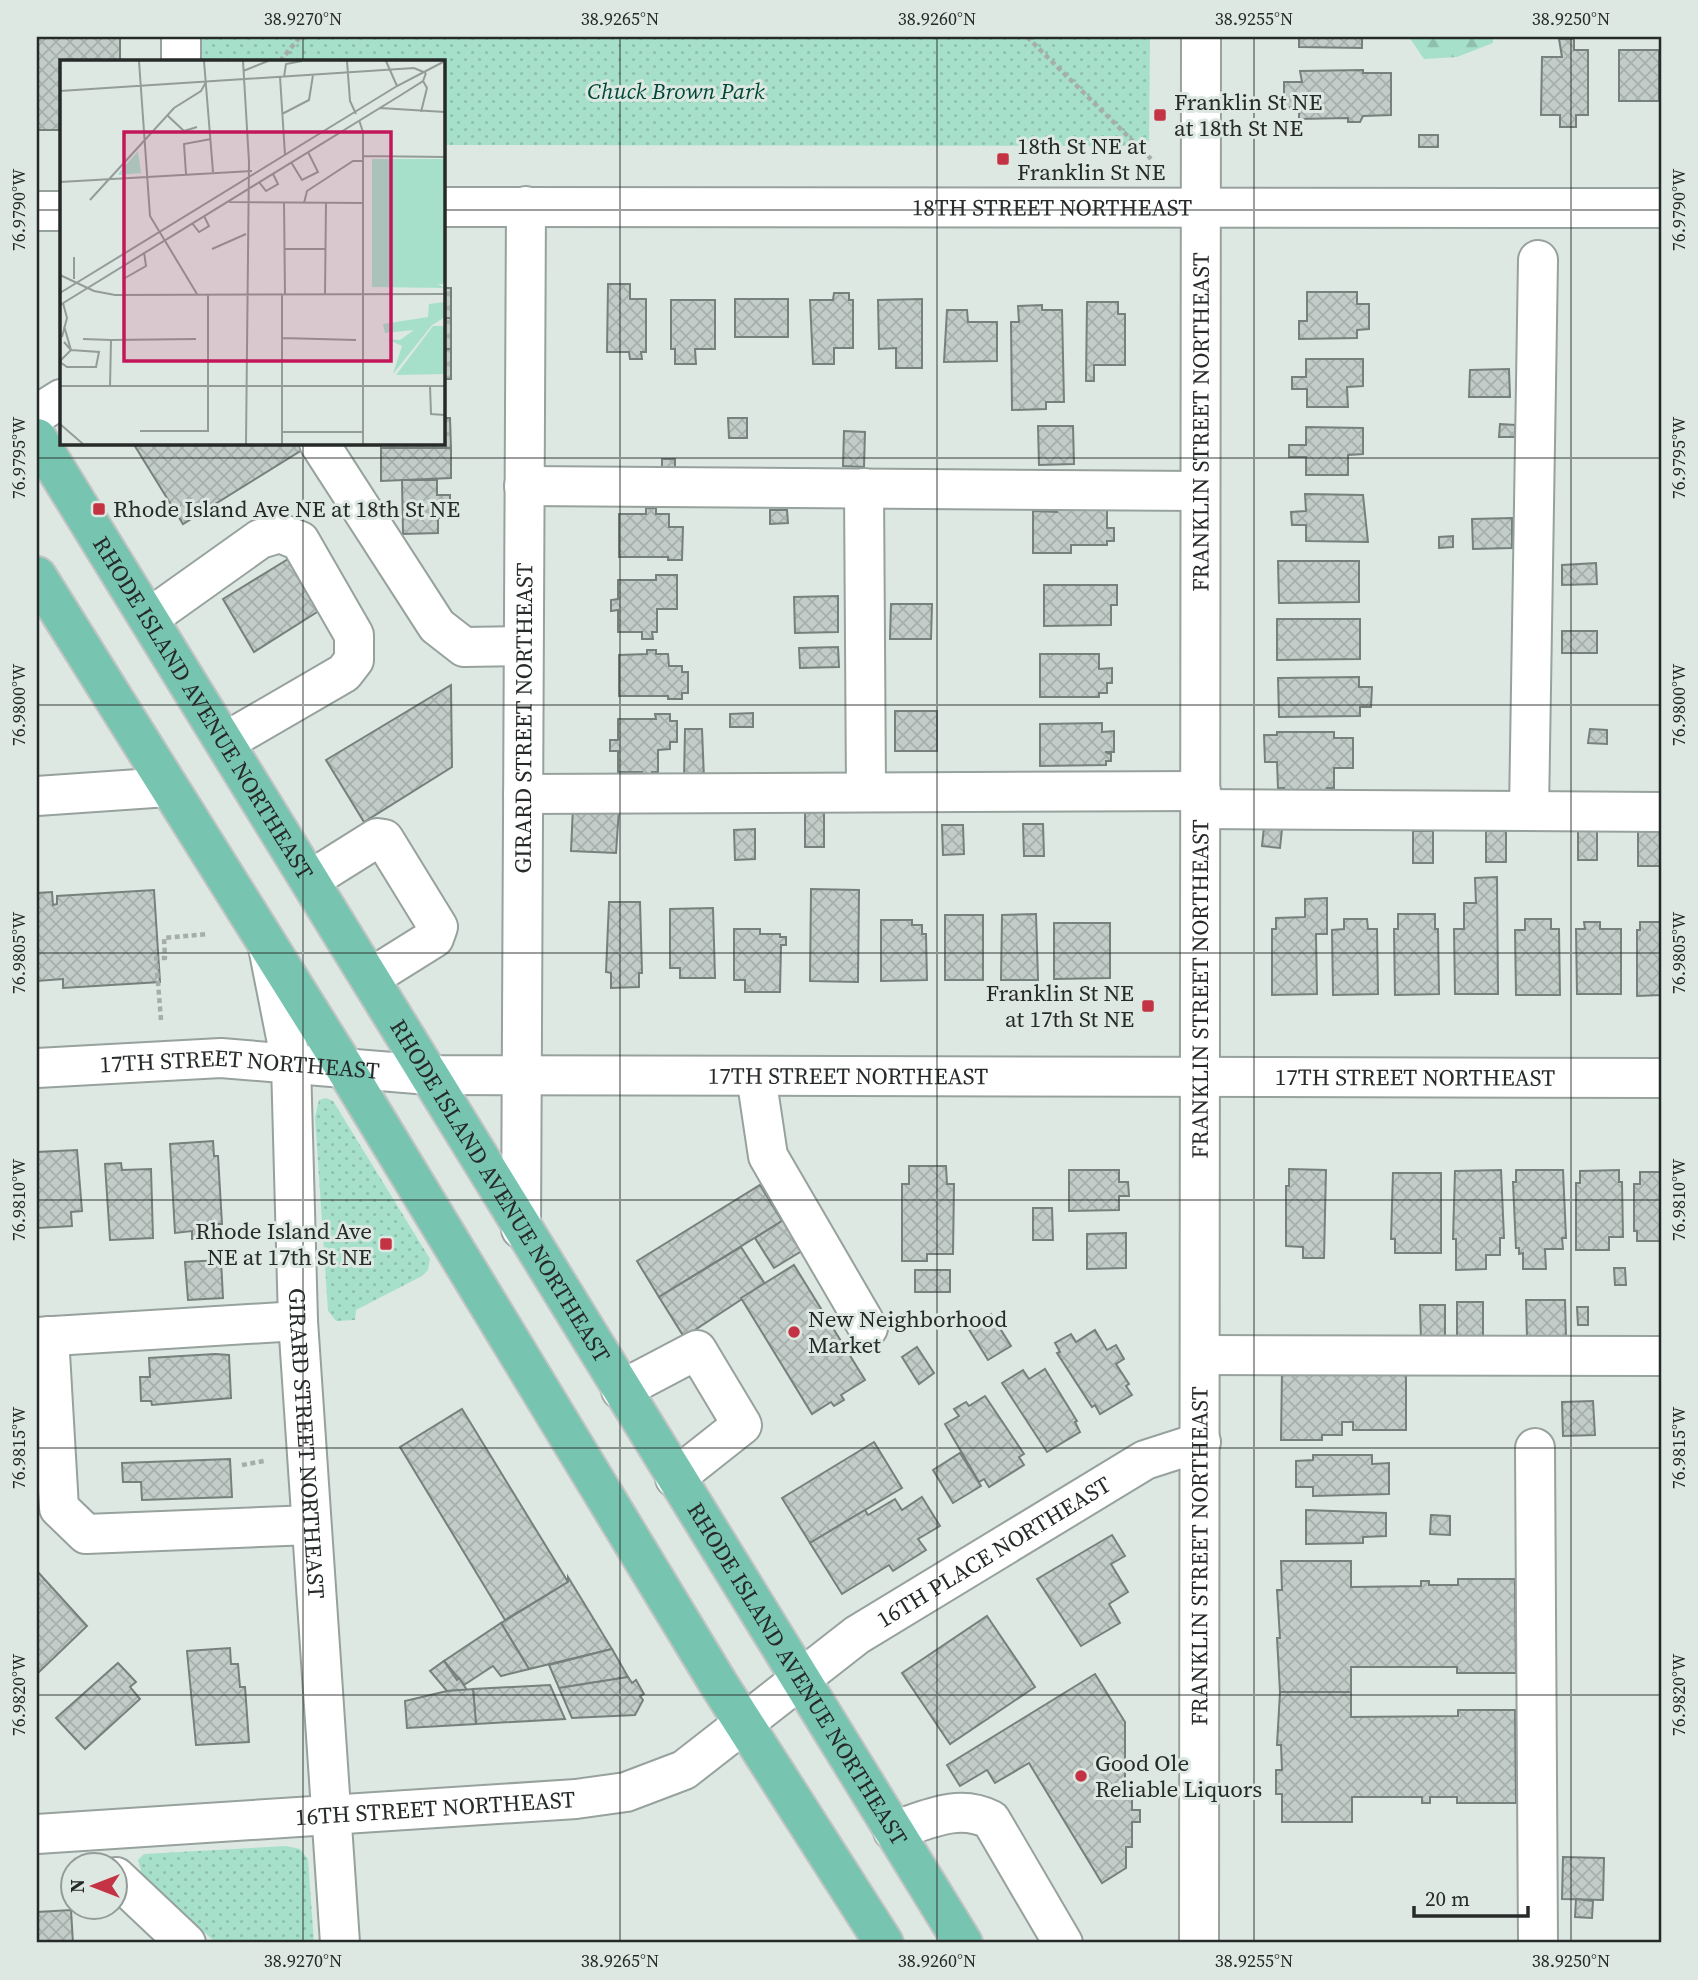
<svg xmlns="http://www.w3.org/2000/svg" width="1698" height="1980" font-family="'Source Serif 4',serif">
	<defs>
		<pattern id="forest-firs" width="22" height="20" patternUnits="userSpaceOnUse" patternTransform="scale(1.75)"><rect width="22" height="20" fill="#a6e0ca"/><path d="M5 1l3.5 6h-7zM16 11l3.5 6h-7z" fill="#8fc0ae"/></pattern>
		<pattern id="park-dots" width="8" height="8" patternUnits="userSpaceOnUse" patternTransform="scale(1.75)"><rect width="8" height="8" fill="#a6e0ca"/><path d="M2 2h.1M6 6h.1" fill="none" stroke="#8fc0ae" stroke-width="1.8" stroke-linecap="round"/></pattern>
		<pattern id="building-cross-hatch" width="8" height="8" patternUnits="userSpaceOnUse" patternTransform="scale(1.75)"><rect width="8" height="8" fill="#c2ccc8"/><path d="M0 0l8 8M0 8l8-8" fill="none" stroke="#a7afac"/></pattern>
	</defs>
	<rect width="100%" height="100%" fill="#dde8e3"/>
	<path fill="url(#forest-firs)" d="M1409,37H1493V43L1457,57L1424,59Z"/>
	<g fill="url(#park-dots)">
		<path d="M202,37H1150L1149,146L443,145V61H202Z"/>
		<path d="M326,1098L333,1101L430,1259L428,1270L422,1276L356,1310L355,1320L336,1321L328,1311L315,1117L319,1100Z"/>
		<path d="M286,1846L300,1849L308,1859L314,1943H216L142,1875L138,1860L144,1854Z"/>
	</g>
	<g fill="url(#building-cross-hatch)" stroke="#76807c" stroke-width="2">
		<path d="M37,37H120V61H61V130H37Z"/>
		<path d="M1299,37H1362V48L1299,47Z"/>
		<path d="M1559,39H1574V50H1588V115H1576V127H1560V115H1541L1542,57H1562Z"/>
		<rect x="1619" y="50" width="40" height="51"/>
		<path d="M1363,70V73H1391V115L1363,116L1360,122H1348V118L1299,119V107L1284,108V82H1302L1300,71Z"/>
		<rect x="1419" y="135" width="19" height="12"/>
		<path d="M608,284H630V299H646V352H641L642,359H630L629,352H607Z"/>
		<rect x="443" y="288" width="8" height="30"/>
		<path d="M1307,292H1357V304H1369V329L1357,330V338L1299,339V321H1307Z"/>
		<path d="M834,293H849V300H853V348H834V364H813L810,300H833Z"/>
		<rect x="735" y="299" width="53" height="38"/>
		<path d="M922,299V368H896V348L879,349L878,300Z"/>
		<path d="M671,300H715V349H695L696,364H675V349H671Z"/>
		<path d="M1087,302H1118V314H1125V365H1094V381H1086Z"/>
		<path d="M1042,305V310H1062L1064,402H1046V409L1012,410L1011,322H1019L1018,306Z"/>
		<path d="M947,310H967L968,322H997V361L944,362Z"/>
		<rect x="443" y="318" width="8" height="31"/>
		<rect x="443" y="349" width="8" height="30"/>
		<path d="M1306,359H1363V386L1347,387L1348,407H1307V389H1292V377H1306Z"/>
		<path d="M1509,369L1510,397H1469L1470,370Z"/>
		<path d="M443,418H450L451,448H381V443H443Z"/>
		<path d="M728,418H747V438H729Z"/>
		<path d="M1500,424L1515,425V437H1499Z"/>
		<path d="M1038,426H1073L1074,464L1039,465Z"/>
		<path d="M1306,427L1363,428V454L1348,455V475H1306V457H1289V445H1306Z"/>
		<path d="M844,431L865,432L864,467L843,466Z"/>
		<path d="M133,443H308L310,445L183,524Z"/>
		<path d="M381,448H451V478L381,481Z"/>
		<rect x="662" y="459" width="13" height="12"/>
		<path d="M402,480H437V495H450V518H438V533L403,534Z"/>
		<path d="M1305,494L1363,495L1368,542L1306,541V525H1292L1291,512L1306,511Z"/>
		<path d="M1057,505L1107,506V528H1114V541H1107V545H1071V553H1033V511L1057,512Z"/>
		<path d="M646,508H656V514H669V527H683L682,560H668V557H619V514H646Z"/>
		<path d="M770,510H787L788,523L770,524Z"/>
		<path d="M1512,518V548L1473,549L1472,519Z"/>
		<path d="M1453,536V547L1439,548V537Z"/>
		<path d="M293,556L325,607L254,652L223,599Z"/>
		<path d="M1278,561H1359V602L1279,603Z"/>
		<path d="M1596,563L1597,584L1562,585V565Z"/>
		<path d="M656,575H677V609H657V632H652L653,639H642V632H618V610L611,611V600L618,599V580H656Z"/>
		<path d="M1044,585H1117V605H1111V625L1044,626Z"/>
		<path d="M838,596V632L795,633L794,597Z"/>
		<path d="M891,604H932L931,639H890Z"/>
		<path d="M1277,619H1360V659L1277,660Z"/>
		<rect x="1562" y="631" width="35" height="22"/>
		<path d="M838,647L839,667L800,668L799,648Z"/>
		<path d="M647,650H656V654H668L669,666H682V672H688V693H682V699H668V696H619V655L647,654Z"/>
		<path d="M1040,654H1099V669L1112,668V683H1107V693H1099V697H1040Z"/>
		<path d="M1359,677V687H1372L1371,707H1360V716L1279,717L1278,678Z"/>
		<path d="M451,685L452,767L364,822L326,760Z"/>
		<rect x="895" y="711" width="42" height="40"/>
		<path d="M753,713V727H730V714Z"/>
		<path d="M655,714H670V721H677V742H670V749L658,750V772H652V779H643L642,772H618V751H610V740H618V719H656Z"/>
		<path d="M1102,723V732L1114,731V752H1105L1111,754V761H1106V765L1040,766V724Z"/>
		<path d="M685,729H702L704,779H684Z"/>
		<path d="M1590,729L1607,730V744L1588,743Z"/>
		<path d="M1277,732H1334V738H1353V768H1334V788H1327V791L1284,792V788H1278L1277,762H1265L1264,735H1277Z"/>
		<path d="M573,807L619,809L616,853L571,851Z"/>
		<path d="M824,812V847H805V813Z"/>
		<path d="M1023,824H1043L1044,856H1024Z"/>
		<path d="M942,825H963L964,854L943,855Z"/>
		<path d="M1264,827L1282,829L1280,848L1262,846Z"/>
		<rect x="1638" y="828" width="23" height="38"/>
		<path d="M755,829V859L735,860L734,830Z"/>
		<rect x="1578" y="829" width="19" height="31"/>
		<rect x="1413" y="831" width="20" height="32"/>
		<rect x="1486" y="831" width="20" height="31"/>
		<path d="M1497,877L1498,994H1455L1454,929H1464V903H1476L1475,878Z"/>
		<path d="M811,889L859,890L858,982L810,981Z"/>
		<path d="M154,890L160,982L63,988V979L37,981V893L52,892L53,905L57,904V896Z"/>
		<path d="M1327,898V934H1316L1317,994L1272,995V929H1276V918L1305,917V899Z"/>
		<path d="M609,902H640L642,973H639V987L611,988V973L606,972Z"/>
		<path d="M713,908L715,978H680V968H670V909Z"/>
		<path d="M1036,914L1038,980H1001L1002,915Z"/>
		<path d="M1398,914H1435V929H1438L1439,994L1395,995L1394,929H1398Z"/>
		<rect x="945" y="915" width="38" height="65"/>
		<path d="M1344,919H1367L1368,929H1377L1378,994L1333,995L1332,930L1344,929Z"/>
		<path d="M1525,919H1551V929H1559L1560,995H1516L1515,930H1525Z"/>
		<path d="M881,920H912V925H922V934H926L927,980L881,981Z"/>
		<path d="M1584,922H1600V929H1621V994H1577L1576,929H1585Z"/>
		<path d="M1640,922H1661V995L1637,996V930H1640Z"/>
		<path d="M1054,923H1110V978L1054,979Z"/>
		<path d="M734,929H760V934H780V937H786V945H781L780,992H745V980H734Z"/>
		<path d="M213,1141L214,1156H218L222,1224H218V1237L192,1239V1231L175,1233L170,1144Z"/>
		<path d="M77,1150L82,1211L71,1212L72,1226L38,1228L37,1152Z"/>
		<path d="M121,1163L122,1170L151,1169L153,1238L110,1240L105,1164Z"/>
		<path d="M909,1166H946L947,1184H954L953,1254H927V1261H902V1184H909Z"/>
		<path d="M1289,1169L1326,1170L1324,1258H1303V1247L1286,1246V1186H1289Z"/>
		<path d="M1069,1170H1119V1182H1128L1129,1196H1119V1210L1069,1211Z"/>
		<path d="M1501,1170L1504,1238H1500V1255H1486V1269L1456,1270V1239H1453L1455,1171Z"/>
		<path d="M1516,1170H1563L1566,1238H1562L1563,1249H1545L1546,1269H1523V1253L1519,1254V1248H1516L1513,1182H1516Z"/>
		<path d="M1619,1170V1182H1622L1623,1237H1609V1250H1576V1183H1580V1171Z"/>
		<path d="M1640,1172H1661V1241H1637V1231H1634V1184H1640Z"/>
		<path d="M1393,1173H1441V1253H1395V1239H1391Z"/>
		<path d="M760,1185L782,1221L659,1297L637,1261Z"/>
		<path d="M1033,1208H1052L1053,1240H1033Z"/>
		<path d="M785,1219L805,1249L774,1268L755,1238Z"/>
		<path d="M1126,1233V1268L1087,1269V1234Z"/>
		<path d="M741,1247L765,1284L684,1337L659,1297Z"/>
		<path d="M221,1260L223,1298L188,1300L185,1262Z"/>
		<path d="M794,1265L865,1380L841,1395L844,1400L834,1406L831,1402L812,1414L741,1298Z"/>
		<path d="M1614,1268H1625L1626,1285H1615Z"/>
		<rect x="915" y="1270" width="35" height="22"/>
		<path d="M1526,1300H1565L1566,1336L1527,1337Z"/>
		<rect x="1457" y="1302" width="26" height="40"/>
		<path d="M1420,1305H1445V1338L1421,1340Z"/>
		<path d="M1577,1307H1588V1325H1578Z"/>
		<path d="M991,1314L1011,1346L988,1360L968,1328Z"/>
		<path d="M1095,1330L1107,1350L1116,1345L1124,1359L1116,1364L1129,1384L1126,1386L1132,1395L1100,1414L1095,1405L1092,1407L1057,1353L1060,1352L1055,1343L1071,1334L1076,1342Z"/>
		<path d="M917,1347L934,1373L919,1384L902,1357Z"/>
		<path d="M215,1354L229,1355L231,1398L152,1405L151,1401H141L140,1377H150L149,1358Z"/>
		<path d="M1045,1369L1077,1421L1075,1422L1080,1432L1047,1452L1002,1383L1023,1370L1029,1379Z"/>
		<path d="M1282,1370H1406V1430H1353V1422H1342V1435H1322V1440H1281Z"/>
		<path d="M985,1396L1024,1454L1019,1457L1024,1465L989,1487L984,1479L979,1482L945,1424L959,1416L954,1409L966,1402L969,1406Z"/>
		<path d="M1593,1401L1595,1435L1563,1436L1562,1402Z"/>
		<path d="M462,1409L568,1582L505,1620L400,1447Z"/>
		<path d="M874,1442L902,1488L810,1543L782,1498Z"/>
		<path d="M960,1453L981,1486L953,1503L933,1470Z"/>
		<path d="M1313,1455H1372V1464L1389,1463V1494L1313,1496V1487H1296V1461L1313,1460Z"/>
		<path d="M230,1459L232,1497L142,1500L141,1482H123L122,1463Z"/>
		<path d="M922,1497L940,1526L918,1539L926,1550L893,1571L889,1565L842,1594L810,1543L865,1510L868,1515L895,1499L902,1510Z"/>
		<path d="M1306,1510L1386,1513V1536L1363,1537V1543L1306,1544Z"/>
		<path d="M1431,1515L1450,1516V1535L1430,1534Z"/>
		<path d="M1112,1535L1125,1556L1111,1564L1128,1592L1109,1604L1120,1623L1081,1646L1037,1579Z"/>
		<path d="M1281,1561H1351V1587L1421,1586V1581H1429V1585H1458V1579H1515L1516,1673H1457V1667H1351V1692H1280L1277,1638H1280L1277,1590H1282Z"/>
		<path d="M37,1571L87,1626L37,1674Z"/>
		<path d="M568,1577L612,1649L529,1669L501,1623L568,1582Z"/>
		<path d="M987,1616L1035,1687L950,1744L902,1673Z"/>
		<path d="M501,1623L529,1669L501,1676L493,1666L464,1685L444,1661Z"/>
		<path d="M230,1648L231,1664H238L240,1687H245L249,1742L196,1745L187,1651Z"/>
		<path d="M612,1649L628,1677L559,1688L549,1665Z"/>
		<path d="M444,1661L457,1680L459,1678L467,1690L447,1691L430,1671Z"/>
		<path d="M118,1663L136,1682L130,1687L140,1699L85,1749L56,1718Z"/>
		<path d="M1095,1674L1125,1722V1784H1132V1810H1140V1822H1132V1847H1126V1868L1102,1883L1029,1763L995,1783L987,1770L960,1786L947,1765Z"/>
		<path d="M628,1677L632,1683L636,1680L644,1694L640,1696L643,1700L635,1715L572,1718L559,1688Z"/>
		<path d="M550,1685L565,1719L476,1724L473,1689Z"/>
		<path d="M473,1689L476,1724L407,1728L405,1701L447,1691Z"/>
		<path d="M1280,1692H1351V1717L1458,1716V1710H1515L1516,1803H1457V1797H1430V1803H1422V1797H1352V1822H1282V1794H1276V1770H1282L1281,1745H1277Z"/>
		<path d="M1563,1857L1604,1858L1603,1900L1562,1899Z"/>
		<path d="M1576,1899L1593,1901L1592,1918L1575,1917Z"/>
		<path d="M71,1910L73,1943H37V1912Z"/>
	</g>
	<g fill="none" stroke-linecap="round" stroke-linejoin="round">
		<defs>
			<g id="minor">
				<path d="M181,61V37"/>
				<path id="s1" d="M443,207L1661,208"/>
				<path d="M37,211H61"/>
				<path d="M37,414L61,399"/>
				<path d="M319,443L437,626L464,647L523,646"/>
				<path d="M524,486L1200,491"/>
				<path d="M864,488L866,792"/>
				<path d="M149,618L260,539L280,533L300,541L354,635V660L344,673L225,742"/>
				<path d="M523,794L1201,791"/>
				<path d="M37,796L168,787"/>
				<path d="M1201,809L1661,812"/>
				<path d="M1529,811L1538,260"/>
				<path d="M310,880L377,838L384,839L438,927L434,938L370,978"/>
				<path id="s2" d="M268,947L291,1063L298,1321L340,1943"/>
				<path id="s3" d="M37,1068L221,1058L429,1075L1661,1078"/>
				<path d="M756,1076L768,1156L868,1328"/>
				<path id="s4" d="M521,1229L526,206"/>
				<path d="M49,1336L59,1508L86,1534L311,1525"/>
				<path d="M37,1337L298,1321"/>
				<path d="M1201,1355L1661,1356"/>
				<path d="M621,1390L697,1350L742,1425L675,1478"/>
				<path d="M1535,1448L1538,1943"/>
				<path d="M893,1831C927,1820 958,1803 991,1820L1063,1943"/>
				<path id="s5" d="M37,1834L576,1799L626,1792L684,1770L857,1635L1145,1460L1201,1442"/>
				<path d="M116,1877L186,1943"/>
				<path id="s6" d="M1199,1943L1201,37"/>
			</g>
			<g id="major">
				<path id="s7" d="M37,438L963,1943"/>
				<path d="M37,576L345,1068L718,1683L884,1943"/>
			</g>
		</defs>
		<use href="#minor" stroke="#97a19d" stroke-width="42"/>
		<use href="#major" stroke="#c2c3c3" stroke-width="42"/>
		<g stroke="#a5aeaa" stroke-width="4.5" stroke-dasharray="5 3.5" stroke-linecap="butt">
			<path d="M1027,37L1151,159"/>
			<path d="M280,61L300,37"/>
			<path d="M161,1020L156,958H165L164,938L207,934"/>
			<path d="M242,1465L264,1461"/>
		</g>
		<use href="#minor" stroke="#fff" stroke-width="38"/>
		<use href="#major" stroke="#77c5b0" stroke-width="38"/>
	</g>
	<path fill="none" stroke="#262a28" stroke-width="2" stroke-opacity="0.45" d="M303,37V61M620,37V1943M937,37V1943M1254,37V1943M1571,37V1943M37,210H61M443,210H1661M303,443V1943M37,458H1661M37,705H1661M37,953H1661M37,1200H1661M37,1448H1661M37,1695H1661M37,1943H1661"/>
	<g fill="#c43343" stroke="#dde8e3" stroke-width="2.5">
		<rect x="1153" y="108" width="14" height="14" rx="3.5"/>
		<rect x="996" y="152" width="14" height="14" rx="3.5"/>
		<rect x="92" y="502" width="14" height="14" rx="3.5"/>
		<rect x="1141" y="999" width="14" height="14" rx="3.5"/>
		<rect x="379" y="1237" width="14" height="14" rx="3.5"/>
		<circle cx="794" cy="1332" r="7"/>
		<circle cx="1081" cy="1776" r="7"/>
	</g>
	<g text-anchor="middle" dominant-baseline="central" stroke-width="6" stroke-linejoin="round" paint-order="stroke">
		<g font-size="23" font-style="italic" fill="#014937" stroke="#dde8e3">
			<text x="676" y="91">Chuck Brown Park</text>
		</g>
		<g font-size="23" fill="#262a28" stroke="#dde8e3" text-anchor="start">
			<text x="1174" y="102">Franklin St NE<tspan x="1174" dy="26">at 18th St NE</tspan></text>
			<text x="1017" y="146">18th St NE at<tspan x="1017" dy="26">Franklin St NE</tspan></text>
			<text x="113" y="509">Rhode Island Ave NE at 18th St NE</text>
			<text x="1134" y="993" text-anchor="end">Franklin St NE<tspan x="1134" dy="26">at 17th St NE</tspan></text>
			<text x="372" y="1231" text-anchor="end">Rhode Island Ave<tspan x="372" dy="26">NE at 17th St NE</tspan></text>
			<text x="808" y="1319">New Neighborhood<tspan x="808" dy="26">Market</tspan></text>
			<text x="1095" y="1763">Good Ole<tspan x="1095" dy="26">Reliable Liquors</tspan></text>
		</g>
		<g font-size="23" fill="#262a28" stroke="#dde8e3">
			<text stroke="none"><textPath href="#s1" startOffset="609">18TH STREET NORTHEAST</textPath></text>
			<text stroke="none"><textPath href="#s6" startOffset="1521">FRANKLIN STREET NORTHEAST</textPath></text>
			<text stroke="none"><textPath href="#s7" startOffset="317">RHODE ISLAND AVENUE NORTHEAST</textPath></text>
			<text stroke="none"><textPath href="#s4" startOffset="511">GIRARD STREET NORTHEAST</textPath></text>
			<text stroke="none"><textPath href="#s6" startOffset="954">FRANKLIN STREET NORTHEAST</textPath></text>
			<text stroke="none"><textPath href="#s3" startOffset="203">17TH STREET NORTHEAST</textPath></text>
			<text stroke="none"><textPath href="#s3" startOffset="812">17TH STREET NORTHEAST</textPath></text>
			<text stroke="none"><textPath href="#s3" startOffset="1379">17TH STREET NORTHEAST</textPath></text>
			<text stroke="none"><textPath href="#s7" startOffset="884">RHODE ISLAND AVENUE NORTHEAST</textPath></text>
			<text stroke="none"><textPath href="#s2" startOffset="499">GIRARD STREET NORTHEAST</textPath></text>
			<text stroke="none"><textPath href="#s5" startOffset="1032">16TH PLACE NORTHEAST</textPath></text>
			<text stroke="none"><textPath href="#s6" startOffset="387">FRANKLIN STREET NORTHEAST</textPath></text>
			<text stroke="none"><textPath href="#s7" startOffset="1451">RHODE ISLAND AVENUE NORTHEAST</textPath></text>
			<text stroke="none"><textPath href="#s5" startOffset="399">16TH STREET NORTHEAST</textPath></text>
		</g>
	</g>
	<g transform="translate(60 60)">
		<rect width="385" height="385" fill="#dde8e3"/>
		<path d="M385,242V257L372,265L333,314L342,286L327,279L340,280L354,270L325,273L323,264L368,257L369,244Z" fill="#a6e0ca"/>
		<path d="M78,91L81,113L59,115L58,114ZM312,99H385V224H378L384,228L312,227ZM373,266H385V314L336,315Z" fill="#a6e0ca"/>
		<path fill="none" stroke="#949c98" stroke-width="2" d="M79,1L90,156L137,234M144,1L153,112M183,1L189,102L186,384M287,1L290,41L296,54M326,1L337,26M183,11L208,1M220,17L225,95M224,17L226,4L242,1M0,31L354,8L366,13M320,48L385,52M361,52L367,28L363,21M222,54L249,40L253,15M107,55L124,71L137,67M299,60L303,72V384M303,96L385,97M231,102L242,120L258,112L248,92M126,114L124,84L151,79M0,122L192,111M199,122L206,131L218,124L213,114M30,140L114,48L141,31L146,22M169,142L304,143M224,142L225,234M244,143L247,131L293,101H303M132,163L139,172L149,166L144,156M152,189L186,174M225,189H266M0,215L34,231L55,235L385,234M65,218L86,206L84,192M14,219V197M0,233L337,26L385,1M265,234L266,143M0,245L341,35L363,21L366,13M4,266L11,290L4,282M2,277L7,258L3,243M222,278L296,280M23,279L51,280M0,301L11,290L39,292L36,307H7L0,302M0,326H385M370,326L371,354L385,355M50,327L51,280L136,279M0,364L23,384M80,371H148V234M222,372H303M222,384V234"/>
		<path fill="#c2185b" fill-opacity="0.15" stroke="#c2185b" stroke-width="3.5" d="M64,72H331V301H64Z"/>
		<rect width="385" height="385" fill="none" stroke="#262a28" stroke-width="3.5"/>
	</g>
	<rect width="1698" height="1980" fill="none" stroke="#dde8e3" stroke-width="77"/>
	<g transform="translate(94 1886) rotate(270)"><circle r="33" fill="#dde8e3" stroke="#949c98" stroke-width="2"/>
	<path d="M0-5L12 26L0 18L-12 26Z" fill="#c43343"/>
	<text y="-10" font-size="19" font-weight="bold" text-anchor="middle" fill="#262a28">N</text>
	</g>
	<path d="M1414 1906v10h114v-10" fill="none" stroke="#262a28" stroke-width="3.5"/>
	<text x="1425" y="1906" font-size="21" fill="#262a28" stroke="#dde8e3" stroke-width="5" paint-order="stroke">20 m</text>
	<rect x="38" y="38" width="1622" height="1903" fill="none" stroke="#262a28" stroke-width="2.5"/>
	<g font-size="18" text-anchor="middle" fill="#262a28">
		<text x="303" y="25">38.9270°N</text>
		<text x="620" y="25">38.9265°N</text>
		<text x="937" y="25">38.9260°N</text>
		<text x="1254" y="25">38.9255°N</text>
		<text x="1571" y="25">38.9250°N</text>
		<text transform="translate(1679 210) rotate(-90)" y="6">76.9790°W</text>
		<text transform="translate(19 210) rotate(-90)" y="6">76.9790°W</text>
		<text transform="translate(1679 458) rotate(-90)" y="6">76.9795°W</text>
		<text transform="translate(19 458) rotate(-90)" y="6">76.9795°W</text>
		<text transform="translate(1679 705) rotate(-90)" y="6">76.9800°W</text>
		<text transform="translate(19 705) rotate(-90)" y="6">76.9800°W</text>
		<text transform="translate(1679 953) rotate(-90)" y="6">76.9805°W</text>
		<text transform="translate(19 953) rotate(-90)" y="6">76.9805°W</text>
		<text transform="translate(1679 1200) rotate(-90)" y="6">76.9810°W</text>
		<text transform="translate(19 1200) rotate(-90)" y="6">76.9810°W</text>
		<text transform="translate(1679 1448) rotate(-90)" y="6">76.9815°W</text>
		<text transform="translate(19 1448) rotate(-90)" y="6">76.9815°W</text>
		<text transform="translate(1679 1695) rotate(-90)" y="6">76.9820°W</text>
		<text transform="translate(19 1695) rotate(-90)" y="6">76.9820°W</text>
		<text x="303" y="1967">38.9270°N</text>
		<text x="620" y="1967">38.9265°N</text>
		<text x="937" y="1967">38.9260°N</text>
		<text x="1254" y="1967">38.9255°N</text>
		<text x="1571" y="1967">38.9250°N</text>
	</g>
</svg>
